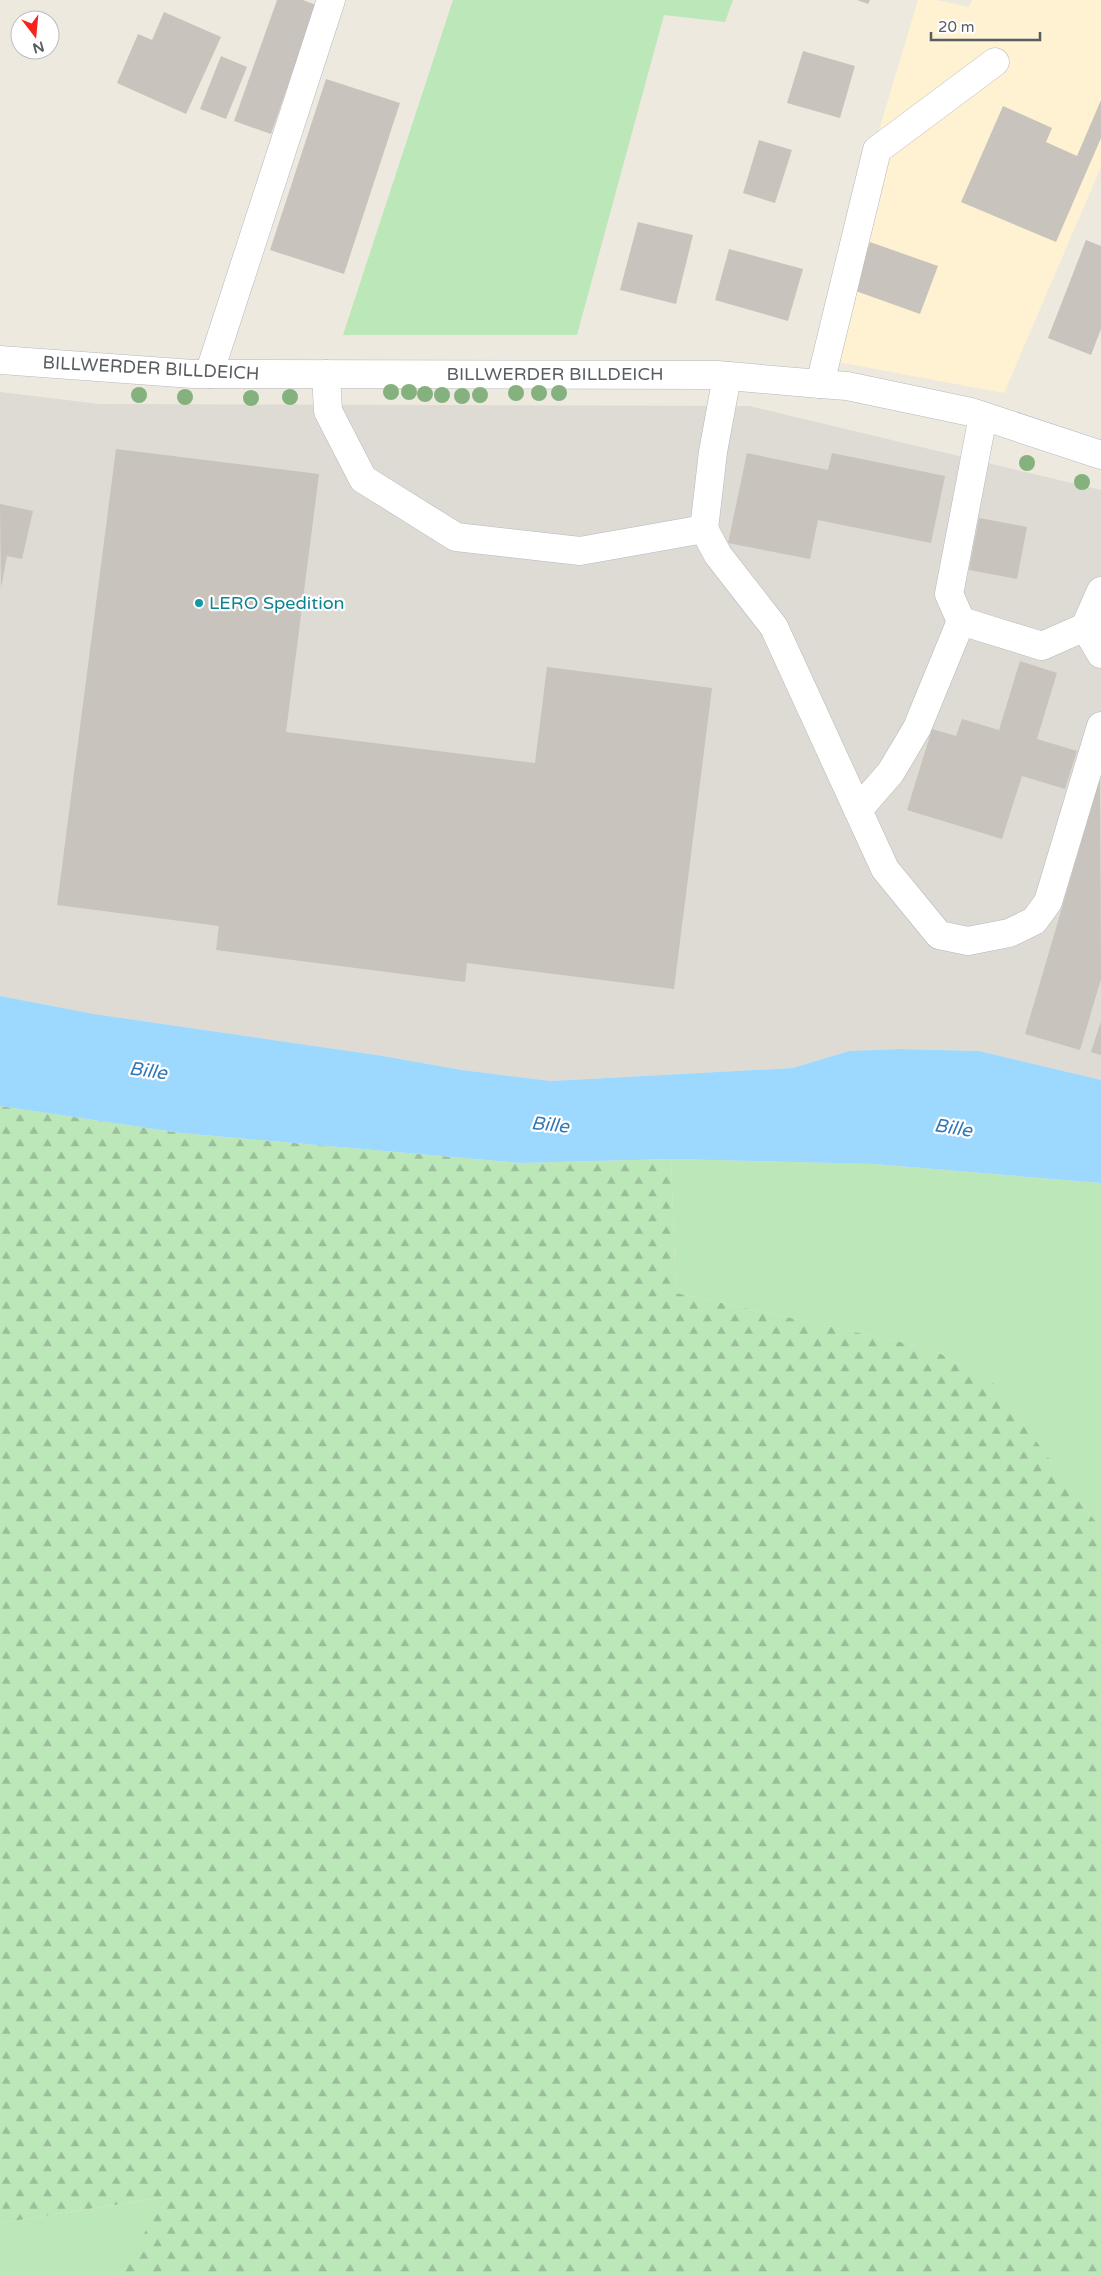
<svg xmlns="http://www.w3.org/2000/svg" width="1101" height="2276" font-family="'Varela Round',sans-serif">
	<defs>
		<pattern id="forest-firs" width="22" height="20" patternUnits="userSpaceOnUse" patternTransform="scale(1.25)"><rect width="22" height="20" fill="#bbe7b9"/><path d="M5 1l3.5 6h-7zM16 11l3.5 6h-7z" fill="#9bbe9a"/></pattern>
	</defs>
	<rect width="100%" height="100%" fill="#ede9df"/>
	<path fill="#fff2d2" d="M918,0H936L969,7L972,0H1101V167L1004,393L811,357Z"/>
	<path fill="#dddbd4" d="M0,392L100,404L749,406L1101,490V1080L979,1051L899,1049L849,1051L793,1068L551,1081L462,1070L383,1056L94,1014L0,996Z"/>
	<g fill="#bbe7b9">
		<path d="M453,0H733L725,22L664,15L577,335H343Z"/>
		<path d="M671,1159L874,1164L1101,1183V1529L993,1383L932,1349L676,1293Z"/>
		<path d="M166,2197L120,2276H0V2223Z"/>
	</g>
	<path fill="url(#forest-firs)" d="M0,1106L181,1133L520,1163L671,1159L676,1293L932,1349L993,1383L1101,1529V2276H120L165,2197L0,2223Z"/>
	<path fill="#9dd8ff" d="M0,996L94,1014L383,1056L462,1070L551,1081L793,1068L849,1051L899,1049L979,1051L1101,1080V1183L874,1164L671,1159L520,1163L181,1133L0,1106Z"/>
	<g fill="#c8c3bc">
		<path d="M277,0H303L316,5L271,134L234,121Z"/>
		<path d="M857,0H870L868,4Z"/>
		<path d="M164,12L221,37L186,114L117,83L138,34L152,40Z"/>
		<path d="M803,51L855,66L840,118L787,103Z"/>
		<path d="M221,56L247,67L226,119L200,109Z"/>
		<path d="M326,79L400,103L344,274L270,250Z"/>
		<path d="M1101,100V138L1056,242L961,202L1003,106L1052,128L1046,142L1077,156Z"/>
		<path d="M759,140L792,150L775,203L743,193Z"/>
		<path d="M638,222L693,235L676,304L620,290Z"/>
		<path d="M1086,240L1101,246V329L1091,355L1048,338Z"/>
		<path d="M870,242L938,266L920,314L853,290Z"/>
		<path d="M729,249L803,269L788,321L715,300Z"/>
		<path d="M116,449L319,474L286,732L535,763L547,667L712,688L674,989L467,963L465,982L216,950L219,926L57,905Z"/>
		<path d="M747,453L828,470L832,453L945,476L931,543L818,520L810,559L728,543Z"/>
		<path d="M0,504L33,511L22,559L7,556L1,588Z"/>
		<path d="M979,518L1027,527L1017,579L969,570Z"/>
		<path d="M1020,661L1057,673L1037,739L1077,751L1065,789L1022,776L1002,839L907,810L932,729L956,736L962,719L999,730Z"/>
		<path d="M1100,778L1101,979L1080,1050L1025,1034Z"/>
		<path d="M1101,1021V1055L1091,1052Z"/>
	</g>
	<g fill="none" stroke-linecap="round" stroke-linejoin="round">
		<defs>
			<g id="minor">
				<path d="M0,360L193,374L717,375L820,384L847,386L971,412L1101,455"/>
				<path d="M209,374L331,0"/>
				<path d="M326,374L328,411L363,479L456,537L580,551L704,529"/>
				<path d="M727,376L713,452L704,529L718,555L774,627L885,869L939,935L968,941L1009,933L1034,921L1048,902L1101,726"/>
				<path d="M820,384L877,150L995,62"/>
				<path d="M983,416L949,594L961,621L1042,646L1085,627L1101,591"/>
				<path d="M1085,627L1101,654"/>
				<path d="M858,810L891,772L917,728L961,621"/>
			</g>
		</defs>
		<use href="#minor" stroke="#b5b8bd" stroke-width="29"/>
		<use href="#minor" stroke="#fff" stroke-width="28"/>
	</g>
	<g fill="#84b17e">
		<circle cx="391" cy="392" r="8"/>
		<circle cx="409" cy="392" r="8"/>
		<circle cx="516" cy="393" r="8"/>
		<circle cx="539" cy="393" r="8"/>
		<circle cx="559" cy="393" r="8"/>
		<circle cx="425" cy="394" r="8"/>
		<circle cx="139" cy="395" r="8"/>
		<circle cx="442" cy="395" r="8"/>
		<circle cx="480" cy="395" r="8"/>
		<circle cx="462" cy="396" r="8"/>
		<circle cx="185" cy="397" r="8"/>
		<circle cx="290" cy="397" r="8"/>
		<circle cx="251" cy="398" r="8"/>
		<circle cx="1027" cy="463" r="8"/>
		<circle cx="1082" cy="482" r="8"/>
	</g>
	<circle fill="#0f9aa8" stroke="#fff" stroke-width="2" cx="199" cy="603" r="5"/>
	<g text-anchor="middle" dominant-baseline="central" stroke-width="4.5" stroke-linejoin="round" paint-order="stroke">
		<g font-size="18" fill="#585d62" stroke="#fff">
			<text transform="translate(151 368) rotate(3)">BILLWERDER BILLDEICH</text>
			<text x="555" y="374">BILLWERDER BILLDEICH</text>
		</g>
		<g font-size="18" fill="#0d838f" stroke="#fff" text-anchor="start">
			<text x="209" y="603">LERO Spedition</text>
		</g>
		<g font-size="19" font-style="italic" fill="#3379b8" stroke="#fff">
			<text transform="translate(148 1071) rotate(8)">Bille</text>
			<text transform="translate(550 1125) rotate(6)">Bille</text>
			<text transform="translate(953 1128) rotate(9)">Bille</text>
		</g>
	</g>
	<g transform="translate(35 35) rotate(164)"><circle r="24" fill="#ffffff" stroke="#bcbec0"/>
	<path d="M0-4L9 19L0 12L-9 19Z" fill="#f5241c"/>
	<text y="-8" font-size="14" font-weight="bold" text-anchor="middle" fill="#585d62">N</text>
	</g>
	<path d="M931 32v8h109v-8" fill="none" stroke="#585d62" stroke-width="2.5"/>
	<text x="938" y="32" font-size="15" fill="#585d62" stroke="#ffffff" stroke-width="4" paint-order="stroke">20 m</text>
</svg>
